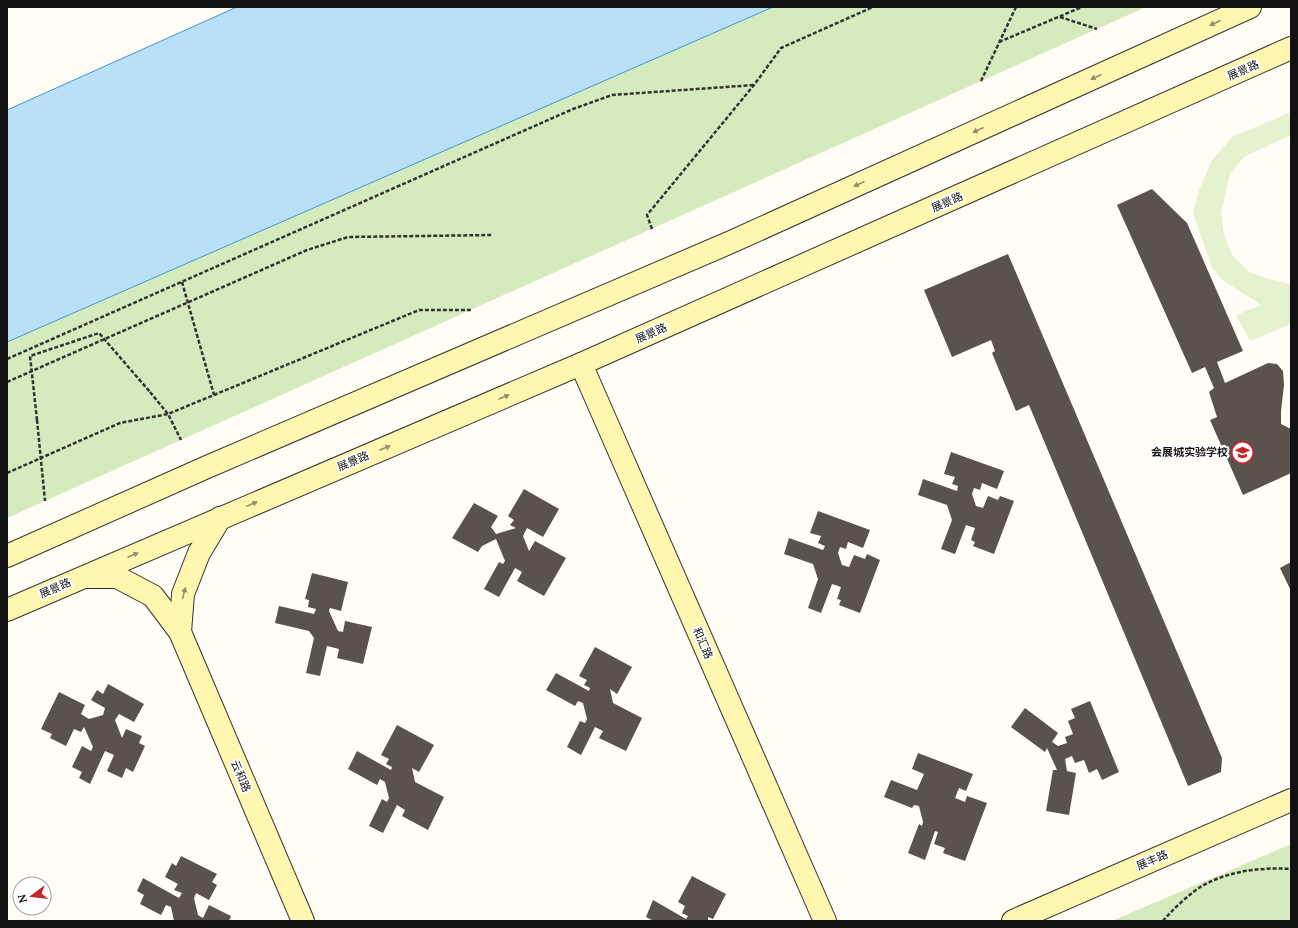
<svg xmlns="http://www.w3.org/2000/svg" width="1298" height="928" font-family="Lora,'Noto Sans SC',serif">
	<rect width="100%" height="100%" fill="#fffdf5"/>
	<g fill="#d5ebbd">
		<path d="M773,7H1146L7,518V342Z"/>
		<path d="M1291,844V921H1112Z"/>
	</g>
	<path fill="#e6f2cf" d="M1291,112V135L1244,157L1230,173L1221,214L1224,235L1232,255L1248,271L1265,278L1291,284V324L1250,341L1236,315L1261,305L1221,279L1212,267L1193,213L1199,190L1212,160L1232,137Z"/>
	<path fill="#b9e0f7" stroke="#3f96cf" d="M237,7H773L7,342V110Z"/>
	<g fill="#5a524d">
		<path d="M1152,189L1187,223L1243,351L1217,362L1225,383L1268,363L1277,364L1283,371L1284,385L1281,411V424L1291,429V473L1243,495L1210,420L1217,417L1209,392L1214,388L1205,367L1192,373L1117,205Z"/>
		<path d="M1008,254L1222,758L1221,772L1188,786L1029,405L1016,411L992,353L995,351L991,340L952,357L924,290Z"/>
		<path d="M951,452L1004,471L997,489L982,483L980,490L974,488L972,494L976,506L983,508L988,496L998,500L1000,496L1014,501L994,554L973,546L975,542L971,540L975,528L966,525L955,554L941,549L952,520L947,505L918,495L923,479L957,491L958,486L952,484L955,477L944,474Z"/>
		<path d="M524,489L559,509L543,537L527,528L523,536L529,551L535,541L566,558L544,596L517,581L522,572L515,568L499,597L484,589L499,562L503,564L505,561L496,539L482,546L478,552L452,538L474,503L498,516L491,527L496,534L516,528L510,525L514,520L508,516Z"/>
		<path d="M818,511L870,530L863,548L848,542L846,549L840,547L838,553L842,565L849,567L854,555L865,559L867,554L880,560L860,613L839,605L841,600L837,599L841,587L832,584L821,613L808,608L818,579L813,564L784,554L789,538L823,550L825,546L818,543L821,536L810,533Z"/>
		<path d="M1291,562V591L1280,568Z"/>
		<path d="M312,573L348,582L341,611L330,608L329,611L338,631L343,632L345,621L372,627L363,664L337,658L339,649L327,646L320,676L306,673L314,638L309,631L275,623L279,606L314,614L316,609L308,607L309,600L305,599Z"/>
		<path d="M595,647L632,667L617,694L610,689L613,703L642,718L626,751L599,738L603,731L595,727L581,755L567,747L580,721L585,723L587,719L583,703L578,701L575,706L546,690L556,673L589,691L590,688L584,685L587,680L579,676Z"/>
		<path d="M108,684L144,704L134,722L119,714L115,720L122,738L126,729L142,736L139,743L145,746L133,772L126,768L122,778L107,771L114,755L105,751L90,784L79,778L82,772L72,767L82,746L91,751L93,747L84,727L81,732L74,729L66,746L50,738L52,734L41,729L59,692L85,705L81,714L89,719L103,715L105,708L91,700L97,690L103,694Z"/>
		<path d="M1090,701L1119,772L1102,780L1097,769L1089,773L1084,760L1075,763L1072,756L1065,759L1067,771L1076,773L1069,815L1046,811L1053,770H1057L1047,748L1045,752L1011,727L1025,708L1058,733L1052,742L1058,746L1067,743L1065,737L1073,734L1068,721L1075,718L1071,709Z"/>
		<path d="M397,725L434,745L419,772L412,768L415,782L444,797L428,830L402,816L405,810L397,805L383,833L369,826L382,799L387,802L389,798L385,782L380,779L377,785L348,769L357,751L391,770L392,767L386,764L389,759L381,755Z"/>
		<path d="M918,753L973,774L966,791L959,788L955,798L965,802L967,796L987,803L965,861L943,853L945,848L934,844L938,832L935,831L925,860L908,853L919,824L922,826L923,822L919,806L914,805L912,808L884,797L891,780L917,790L924,774L912,769Z"/>
		<path d="M181,856L217,874L212,882L217,885L209,900L196,893L194,898L198,915L203,918L209,905L231,916L229,921H174L171,907L166,905L161,915L140,904L144,895L137,891L143,878L179,898L182,893L174,890L178,884L165,877L172,863L176,866Z"/>
		<path d="M692,876L726,894L713,919L708,917V921H654L646,917L653,900L686,919L688,916L682,913L685,906L678,902Z"/>
	</g>
	<g fill="none" stroke-linecap="round" stroke-linejoin="round">
		<defs>
			<g id="secondary">
				<path d="M581,364L825,921"/>
				<path d="M7,556L207,467L731,242L1250,7"/>
				<path d="M88,577H117L153,596L180,632L303,921"/>
				<path d="M7,610L581,364L1291,48"/>
				<path d="M180,632L183,594L199,553L220,518"/>
				<path d="M1013,921L1291,800"/>
			</g>
		</defs>
		<use href="#secondary" stroke="#333" stroke-width="24"/>
		<g stroke="#333" stroke-width="2.5" stroke-dasharray="4 2" stroke-linecap="butt">
			<path d="M1060,17L1097,29"/>
			<path d="M999,42L1082,7"/>
			<path d="M981,81L1016,7"/>
			<path d="M652,229L647,215L754,85L781,48L873,7"/>
			<path d="M182,282L214,395"/>
			<path d="M7,359L573,109L612,95L754,85"/>
			<path d="M7,382L307,250L348,237L492,235"/>
			<path d="M150,392L168,414L181,440"/>
			<path d="M37,420L45,501"/>
			<path d="M7,473L120,423L168,414L419,310H471"/>
			<path d="M1163,921C1171,911 1190,893 1202,886C1228,871 1261,867 1291,869"/>
		</g>
		<use href="#secondary" stroke="#fff6b0" stroke-width="22"/>
		<path stroke="#333" stroke-width="2.5" stroke-dasharray="4 2" stroke-linecap="butt" d="M37,420L30,356L99,333L150,392"/>
	</g>
	<defs><path id="oneway-solid" d="M-6-.8H1V-3.2L6.5 0L1 3.2V.8H-6Z"/></defs>
	<g fill="#948f68">
		<use href="#oneway-solid" transform="translate(1215 23) rotate(156)"/>
		<use href="#oneway-solid" transform="translate(1096 77) rotate(156)"/>
		<use href="#oneway-solid" transform="translate(978 130) rotate(156)"/>
		<use href="#oneway-solid" transform="translate(859 184) rotate(156)"/>
		<use href="#oneway-solid" transform="translate(504 397) rotate(-23)"/>
		<use href="#oneway-solid" transform="translate(385 448) rotate(-23)"/>
		<use href="#oneway-solid" transform="translate(252 504) rotate(-23)"/>
		<use href="#oneway-solid" transform="translate(133 555) rotate(-23)"/>
		<use href="#oneway-solid" transform="translate(184 593) rotate(-76)"/>
	</g>
	<defs>
		<symbol id="school-ring" viewBox="-11 -11 22 22"><circle r="9.5" fill="#fff" stroke="#c4262e" stroke-width="1.5"/><path d="M0-5L7-2L0 1L-7-2ZM-4 1L0 2.5L4 1V4Q0 6-4 4Z" fill="#c4262e"/></symbol>
	</defs>
	<g fill-rule="evenodd">
		<use href="#school-ring" x="1230" y="440" width="25" height="25"/>
	</g>
	<g text-anchor="middle" dominant-baseline="central" stroke-width="4" stroke-linejoin="round" paint-order="stroke">
		<g font-size="11" fill="#111" stroke="#fff">
			<text transform="translate(1243 70) rotate(-24)">展景路</text>
			<text transform="translate(947 202) rotate(-24)">展景路</text>
			<text transform="translate(651 333) rotate(-24)">展景路</text>
			<text transform="translate(353 461) rotate(-23)">展景路</text>
			<text transform="translate(55 588) rotate(-24)">展景路</text>
			<text transform="translate(703 643) rotate(66)">和汇路</text>
			<text transform="translate(241 776) rotate(67)">云和路</text>
			<text transform="translate(1152 860) rotate(-24)">展丰路</text>
		</g>
		<g font-size="11" font-weight="bold" fill="#111" stroke="#fff" text-anchor="end">
			<text x="1228" y="452">会展城实验学校</text>
		</g>
	</g>
	<rect width="1298" height="928" fill="none" stroke="#111111" stroke-width="16"/>
	<g transform="translate(32 896) rotate(255)"><circle r="19" fill="#ffffff" stroke="#a0a0a0"/>
	<path d="M0-3L7 15L0 10L-7 15Z" fill="#c4262e"/>
	<text y="-6" font-size="11" font-weight="bold" text-anchor="middle" fill="#111111">N</text>
	</g>
</svg>
